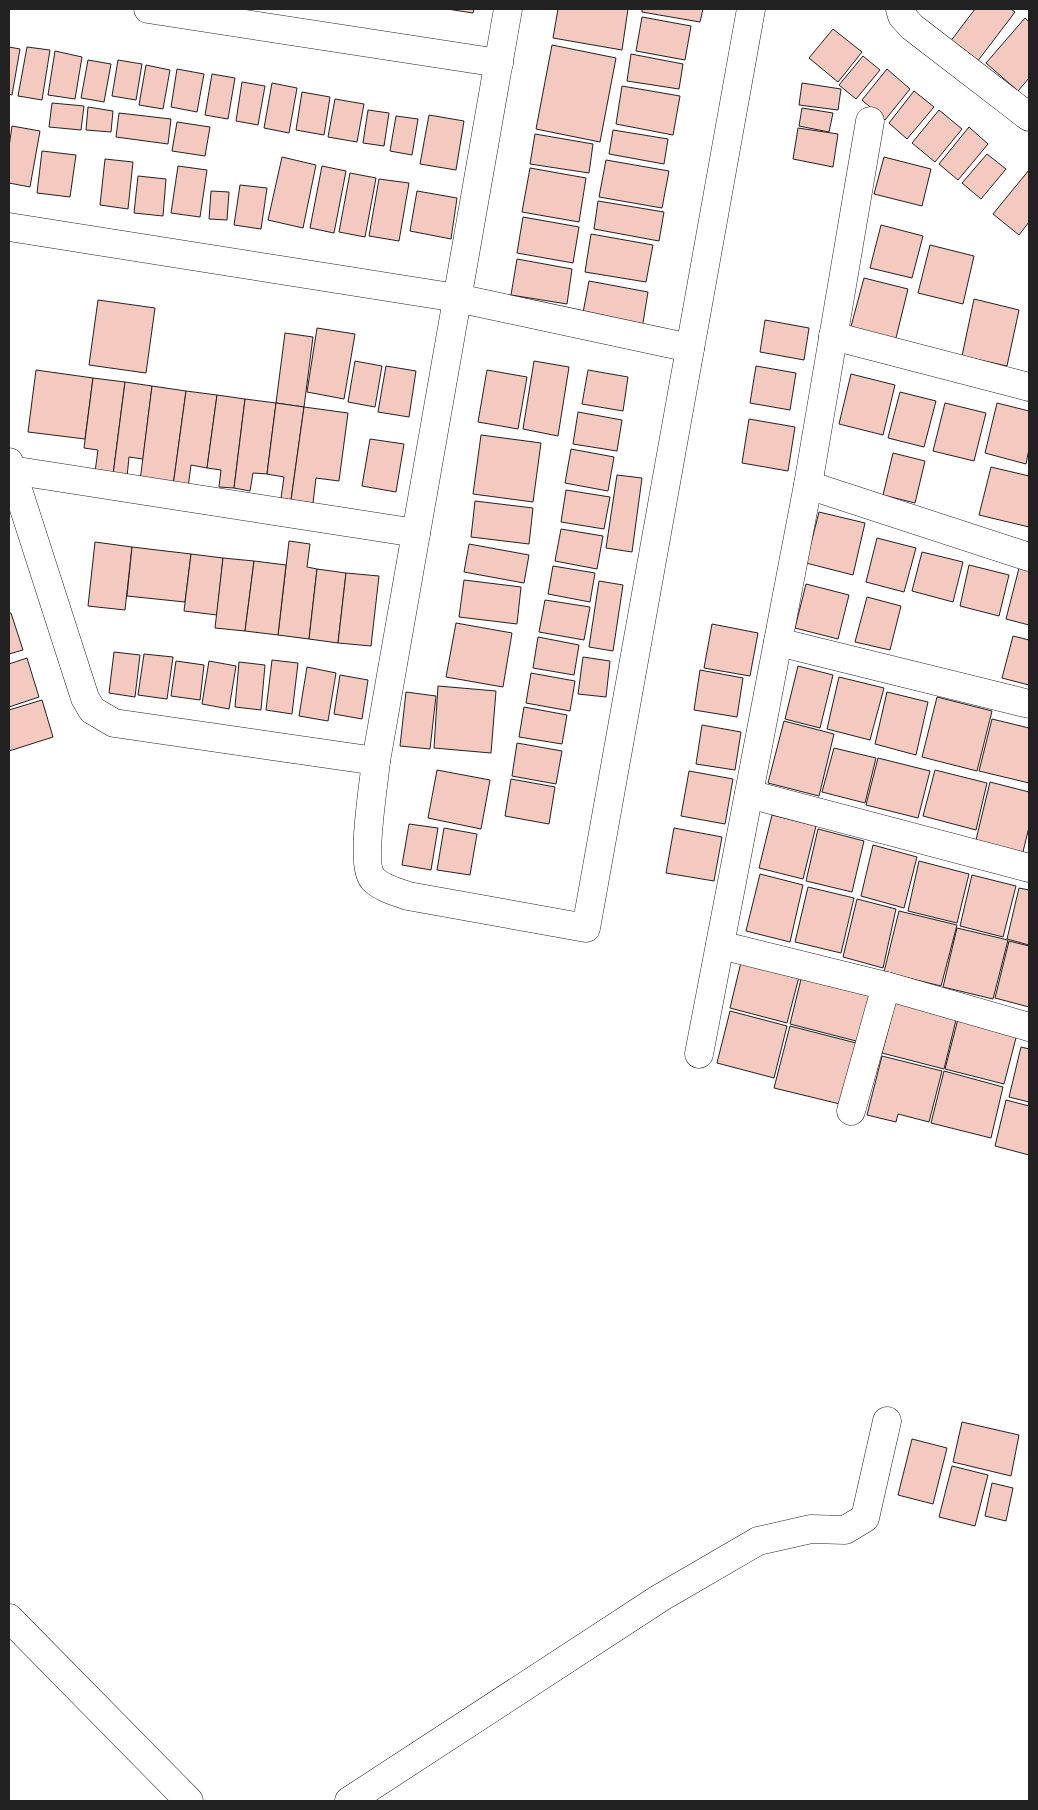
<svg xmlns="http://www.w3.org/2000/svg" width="1038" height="1810" font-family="Helvetica,sans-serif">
	<rect width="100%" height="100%" fill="#fff"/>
	<g fill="#f3c9c0" stroke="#222">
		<path d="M447,9H474L473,13Z"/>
		<path d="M558,9H628L622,50L553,38Z"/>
		<path d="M642,9H703L700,22L642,12Z"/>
		<path d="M975,9H1011L1015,12L977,62L950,42Z"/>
		<path d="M642,17L691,26L685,60L636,51Z"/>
		<path d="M1025,18L1029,22V78L1018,91L986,63Z"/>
		<path d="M833,29L862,52L838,82L809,58Z"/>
		<path d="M552,45L616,58L600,142L536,129Z"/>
		<path d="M9,47L20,49L12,95L9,94Z"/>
		<path d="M27,47L50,50L42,100L18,96Z"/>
		<path d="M55,51L82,57L75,99L48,95Z"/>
		<path d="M631,54L683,64L679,89L627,81Z"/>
		<path d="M863,56L880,70L856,99L839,85Z"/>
		<path d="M88,60L111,64L104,102L81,98Z"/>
		<path d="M118,60L142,64L136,100L112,96Z"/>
		<path d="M146,65L170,70L163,109L139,105Z"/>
		<path d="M177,69L204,74L197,112L171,107Z"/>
		<path d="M887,69L910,89L885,120L862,100Z"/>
		<path d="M212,74L235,78L228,119L205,115Z"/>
		<path d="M242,82L265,86L258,125L236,121Z"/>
		<path d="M272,83L297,88L289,133L264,128Z"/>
		<path d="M802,83L841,89L838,110L799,105Z"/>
		<path d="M622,86L680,96L673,135L616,124Z"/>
		<path d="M914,91L934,107L907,139L889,123Z"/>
		<path d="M302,92L330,97L324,135L296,130Z"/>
		<path d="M335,99L364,104L357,142L328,137Z"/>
		<path d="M52,103L84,106L81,130L49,127Z"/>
		<path d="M88,107L113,111L111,132L86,130Z"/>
		<path d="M802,108L833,113L829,132L799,126Z"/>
		<path d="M368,110L389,113L384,146L363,143Z"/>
		<path d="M939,110L962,129L935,162L912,143Z"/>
		<path d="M119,113L171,119L168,144L116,137Z"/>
		<path d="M429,115L464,121L456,170L420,164Z"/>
		<path d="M396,116L418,119L412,155L390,151Z"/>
		<path d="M177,122L210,127L205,156L172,151Z"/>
		<path d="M12,126L40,131L30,187L9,183V147Z"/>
		<path d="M969,127L988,144L958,180L939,164Z"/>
		<path d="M798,128L838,134L833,167L793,159Z"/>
		<path d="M613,130L668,139L664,164L609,154Z"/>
		<path d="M535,134L593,144L589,173L530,164Z"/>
		<path d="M42,151L76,155L70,197L37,193Z"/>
		<path d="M987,154L1006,169L981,199L962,183Z"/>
		<path d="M282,157L316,165L303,228L268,220Z"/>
		<path d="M884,157L931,169L922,206L874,194Z"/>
		<path d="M105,159L133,162L128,209L100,205Z"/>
		<path d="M606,160L669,171L662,208L599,197Z"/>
		<path d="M178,166L207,170L200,217L171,213Z"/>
		<path d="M322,166L346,171L334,233L310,228Z"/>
		<path d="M530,168L586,178L579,222L522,212Z"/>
		<path d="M1029,170V222L1019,235L993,214Z"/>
		<path d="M350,173L376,178L365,237L339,232Z"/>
		<path d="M138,176L166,179L163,216L134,213Z"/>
		<path d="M379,179L409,183L399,241L369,236Z"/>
		<path d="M240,185L267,188L261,229L234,225Z"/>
		<path d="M211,191L229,192L227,220L209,219Z"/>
		<path d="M417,191L457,198L451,239L410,231Z"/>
		<path d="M598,201L664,212L659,241L594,229Z"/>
		<path d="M523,217L579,227L573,263L517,253Z"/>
		<path d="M881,225L923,236L912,278L870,268Z"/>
		<path d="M591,234L653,245L646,282L585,272Z"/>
		<path d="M930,245L974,256L963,304L918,293Z"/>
		<path d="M517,259L572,269L567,304L511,295Z"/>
		<path d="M864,278L908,289L895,342L850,330Z"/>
		<path d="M589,281L648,292L642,329L582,318Z"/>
		<path d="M974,299L1019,310L1007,366L962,356Z"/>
		<path d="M98,300L155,308L146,373L89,365Z"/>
		<path d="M765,320L809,328L804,360L760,352Z"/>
		<path d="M317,328L355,334L344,399L307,392Z"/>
		<path d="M285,333L313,337L304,407L276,403Z"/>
		<path d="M355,361L382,366L375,407L348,402Z"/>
		<path d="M534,361L569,367L558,436L523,429Z"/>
		<path d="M386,366L416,371L409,417L378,412Z"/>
		<path d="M756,366L796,373L790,410L750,403Z"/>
		<path d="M36,370L93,378L85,439L28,432Z"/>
		<path d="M487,370L527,377L518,429L478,422Z"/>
		<path d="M588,370L628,377L623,411L582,404Z"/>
		<path d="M851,374L895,385L883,435L839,424Z"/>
		<path d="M93,378L125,382L113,475L95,472L98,450L84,448Z"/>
		<path d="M125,382L152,386L143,459L129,457L127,477L113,475Z"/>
		<path d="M152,386L186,391L173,486L140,481Z"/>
		<path d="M186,391L217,395L207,468L191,465L188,488L173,486Z"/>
		<path d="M900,392L936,401L924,447L888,438Z"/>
		<path d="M217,395L245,399L234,488L219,487L221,470L207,468Z"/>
		<path d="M245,399L276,403L267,474L253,473L250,491L234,488Z"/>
		<path d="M276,403L304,407L291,500L281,498L284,477L267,474Z"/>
		<path d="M945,403L986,413L974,461L933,451Z"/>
		<path d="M997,403L1029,411V449L1026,464L985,453Z"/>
		<path d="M304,407L348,413L339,481L316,478L313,503L291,500Z"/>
		<path d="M578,412L622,420L617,451L573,444Z"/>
		<path d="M749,419L795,427L788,471L742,463Z"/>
		<path d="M481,435L541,443L533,502L473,494Z"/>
		<path d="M370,439L404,444L396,492L362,486Z"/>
		<path d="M571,449L614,457L608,491L565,483Z"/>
		<path d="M893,453L925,461L915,503L883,495Z"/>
		<path d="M991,467L1029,476V527L979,515Z"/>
		<path d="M617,475L642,478L632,552L606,548Z"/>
		<path d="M566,490L610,497L604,529L561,522Z"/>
		<path d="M475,501L533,508L529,544L471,537Z"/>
		<path d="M819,512L865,523L853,575L806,563Z"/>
		<path d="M561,529L603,536L597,569L555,561Z"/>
		<path d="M877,538L916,548L904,592L866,582Z"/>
		<path d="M289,541L310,544L307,567L317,569L309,639L278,635Z"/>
		<path d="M95,542L132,547L125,610L88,606Z"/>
		<path d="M469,544L529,555L524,583L464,572Z"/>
		<path d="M132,547L191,554L185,602L127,596Z"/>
		<path d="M922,552L963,562L953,602L912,591Z"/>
		<path d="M191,554L223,558L217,615L184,611Z"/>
		<path d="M223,558L254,561L245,631L215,628Z"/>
		<path d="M254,561L286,565L278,635L245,631Z"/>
		<path d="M969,565L1009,575L999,616L960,606Z"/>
		<path d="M553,566L595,573L590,602L548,594Z"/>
		<path d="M1019,568L1029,571V625L1006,619Z"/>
		<path d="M317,569L346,573L338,643L309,639Z"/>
		<path d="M346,573L379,576L371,646L338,643Z"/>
		<path d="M464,580L521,587L517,624L459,617Z"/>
		<path d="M599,581L623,585L613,651L589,647Z"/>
		<path d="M806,584L849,595L838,639L795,628Z"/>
		<path d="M867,597L901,606L890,650L855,642Z"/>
		<path d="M545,600L590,607L584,640L539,632Z"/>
		<path d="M9,613H11L23,650L9,654Z"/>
		<path d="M456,623L512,633L503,687L446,677Z"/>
		<path d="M712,624L758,633L750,676L704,668Z"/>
		<path d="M1013,636L1029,640V685L1002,678Z"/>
		<path d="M538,637L579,645L574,675L533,668Z"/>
		<path d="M114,652L140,655L135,697L109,693Z"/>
		<path d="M144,654L173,657L167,699L138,695Z"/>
		<path d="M583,657L610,661L606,697L578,694Z"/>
		<path d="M27,658L39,697L9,707V664Z"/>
		<path d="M272,660L298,663L292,714L266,710Z"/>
		<path d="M176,661L204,665L200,700L171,696Z"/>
		<path d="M209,661L236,666L229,709L202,704Z"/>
		<path d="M239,662L265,665L261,710L235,707Z"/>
		<path d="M798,666L833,675L820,728L785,719Z"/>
		<path d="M307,667L336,673L328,721L299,716Z"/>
		<path d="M700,670L743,678L737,717L694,710Z"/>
		<path d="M531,673L575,681L570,711L526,703Z"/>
		<path d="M340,675L368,680L362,719L334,714Z"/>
		<path d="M839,677L884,688L870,740L827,729Z"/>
		<path d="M438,686L496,691L491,753L434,748Z"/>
		<path d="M406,692L436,696L430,749L400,746Z"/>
		<path d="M887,692L928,702L916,755L875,744Z"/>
		<path d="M937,697L992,711L977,771L922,757Z"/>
		<path d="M42,700L53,737L9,751V710Z"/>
		<path d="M524,707L567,715L562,744L519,737Z"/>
		<path d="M992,719L1029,728V783L979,771Z"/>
		<path d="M784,721L834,734L819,796L768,783Z"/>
		<path d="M702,725L741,732L735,770L696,764Z"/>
		<path d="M517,743L562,751L556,784L512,776Z"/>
		<path d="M834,748L876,758L865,803L822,792Z"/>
		<path d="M878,758L930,771L918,818L866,805Z"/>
		<path d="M437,770L490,780L481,829L428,818Z"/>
		<path d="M935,770L987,783L976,830L923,816Z"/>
		<path d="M689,771L733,779L725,824L681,816Z"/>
		<path d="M511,779L555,787L549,824L505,816Z"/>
		<path d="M990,782L1029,792V827L1022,856L975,844Z"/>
		<path d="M772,815L816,826L803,879L759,868Z"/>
		<path d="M409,824L438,828L431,870L402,865Z"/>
		<path d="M444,828L477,834L470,875L437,870Z"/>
		<path d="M674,828L722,837L714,881L666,873Z"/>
		<path d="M818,829L864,841L852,892L806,881Z"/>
		<path d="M873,845L917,857L904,908L861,896Z"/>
		<path d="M919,861L969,874L957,923L908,911Z"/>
		<path d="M760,874L803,885L790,942L746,931Z"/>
		<path d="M972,875L1016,886L1003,937L960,926Z"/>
		<path d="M808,887L854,898L841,953L795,942Z"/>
		<path d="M1019,888L1029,890V945L1007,939Z"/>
		<path d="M857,899L896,909L883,968L843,957Z"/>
		<path d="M899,911L957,925L941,986L884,972Z"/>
		<path d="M957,928L1008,940L993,999L943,987Z"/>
		<path d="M1009,941L1029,946V1007L995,998Z"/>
		<path d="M742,958L800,973L787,1023L730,1008Z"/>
		<path d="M803,971L877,991L864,1043L790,1024Z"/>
		<path d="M896,1000L957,1016L944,1069L882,1053Z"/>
		<path d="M730,1011L787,1026L774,1078L717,1063Z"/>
		<path d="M958,1019L1017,1034L1004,1084L945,1069Z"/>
		<path d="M790,1026L860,1044L844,1105L774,1088Z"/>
		<path d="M1021,1047L1029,1049V1102L1009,1097Z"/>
		<path d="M882,1056L942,1071L929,1122L898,1114L896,1122L867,1115Z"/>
		<path d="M944,1071L1003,1087L991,1138L931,1123Z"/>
		<path d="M1006,1100L1029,1106V1155L995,1146Z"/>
		<path d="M962,1422L1019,1435L1011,1476L953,1462Z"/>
		<path d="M912,1439L947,1448L933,1504L898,1495Z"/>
		<path d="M952,1466L988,1475L975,1526L939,1517Z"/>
		<path d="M992,1483L1013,1488L1006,1521L985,1516Z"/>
	</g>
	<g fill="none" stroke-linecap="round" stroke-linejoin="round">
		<defs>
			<g id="minor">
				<path d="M148,9L499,63"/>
				<path d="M508,9L376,761C374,783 360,865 373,879C381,888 397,892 408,896L586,928L751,9"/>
				<path d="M900,9L902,16L912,27L1029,117"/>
				<path d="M9,227L457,298L690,348"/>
				<path d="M833,336L1029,387"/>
				<path d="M9,462L85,698L92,710L114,723L376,761"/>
				<path d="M11,470L416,533"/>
				<path d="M808,485L1029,557"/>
				<path d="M778,642L1029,704"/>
				<path d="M749,794L1029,868"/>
				<path d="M720,945L886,986L1029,1027"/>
				<path d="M699,1054L808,485L870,121"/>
				<path d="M851,1111L886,986"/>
				<path d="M9,1618L189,1801"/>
				<path d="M349,1801L660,1598L758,1541L811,1529L845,1530L865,1518L887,1421"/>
			</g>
		</defs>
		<use href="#minor" stroke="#222" stroke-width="29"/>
		<use href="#minor" stroke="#fff" stroke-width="28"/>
	</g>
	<rect width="1038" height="1810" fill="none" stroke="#222222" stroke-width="20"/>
</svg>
